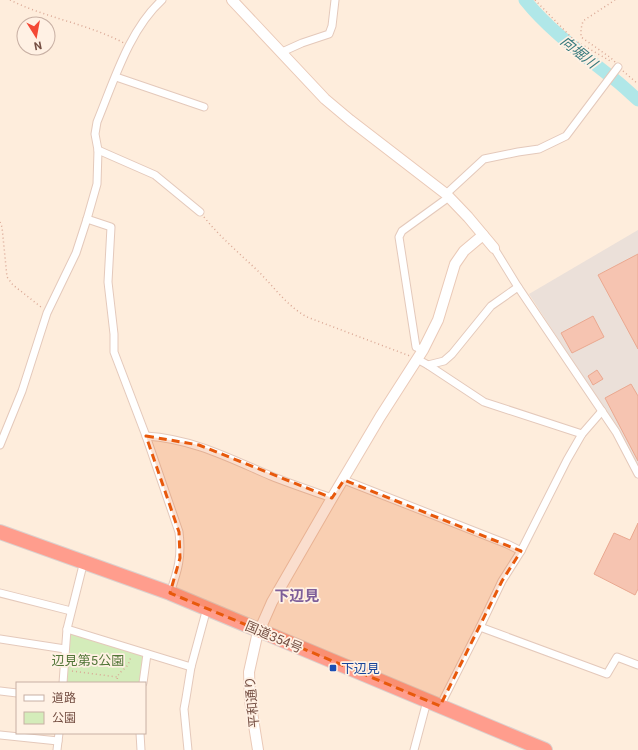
<svg xmlns="http://www.w3.org/2000/svg" width="638" height="750" font-family="Roboto,'Noto Sans JP',sans-serif">
	<rect width="100%" height="100%" fill="#feeddc"/>
	<path fill="#ebe0d9" d="M638,230V468L619,432L529,294Z"/>
	<path fill="#d4ecba" d="M67,629L147,654L143,683H63Z"/>
	<g fill="none" stroke-linecap="round" stroke-linejoin="round">
		<path stroke="#b0e7e8" stroke-width="13" d="M525,0C549,30 580,52 610,76C620,83 629,92 638,100"/>
	</g>
	<g fill="#f6c4b1" stroke="#eaa890">
		<path d="M638,254V349L598,275Z"/>
		<path d="M593,316L604,337L572,353L561,333Z"/>
		<path d="M597,370L603,379L593,385L588,376Z"/>
		<path d="M631,384L638,396V461L605,398Z"/>
		<path d="M638,523V589L635,595L594,574L614,533L630,540Z"/>
	</g>
	<g fill="none" stroke-linecap="round" stroke-linejoin="round">
		<defs>
			<g id="street">
				<path d="M282,52L302,43L329,34L332,26L335,0"/>
				<path d="M116,77L204,107"/>
				<path d="M98,150L155,175L200,212"/>
				<path d="M446,194L484,159L518,152L539,149L566,136L618,67"/>
				<path d="M87,219L111,227L108,282L114,334V352L146,436L179,532C182,557 178,570 170,593"/>
				<path d="M494,248L518,287L616,432L638,474"/>
				<path d="M423,350L416,347L399,237L402,231L449,197"/>
				<path d="M417,359L428,365L444,361L452,354L491,306L518,287"/>
				<path d="M428,365L484,402L582,434"/>
				<path d="M146,436C193,439 229,458 271,476C291,484 312,491 332,498"/>
				<path d="M0,445L22,391L47,313L76,253L87,219L97,184L98,150L95,134L97,122C114,81 129,30 162,0"/>
				<path d="M344,480L507,544L521,551"/>
				<path d="M0,593L71,611"/>
				<path d="M480,627L607,674L617,657L638,665"/>
				<path d="M67,629L191,667"/>
				<path d="M0,639L65,649"/>
				<path d="M63,683L67,629L84,561"/>
				<path d="M143,683L147,654"/>
				<path d="M0,691L17,693"/>
				<path d="M440,706L480,627L502,581L521,551L567,460L582,434L602,411"/>
				<path d="M140,733L141,750"/>
				<path d="M0,735L58,741"/>
				<path d="M57,750L59,733"/>
				<path d="M188,750L184,709L186,698L191,667L207,608"/>
				<path d="M414,750L427,701"/>
			</g>
			<g id="secondary">
				<path d="M232,0L325,99L350,120L446,194L468,217L494,248"/>
				<path d="M258,750L250,700L249,672L257,636L272,602L332,498L380,417L423,350L438,320L455,264L464,251L483,235"/>
			</g>
			<path id="highway" d="M0,532L170,593L545,750"/>
		</defs>
		<use href="#street" stroke="#e4c9bb" stroke-width="9"/>
		<use href="#secondary" stroke="#eac9b7" stroke-width="12"/>
		<use href="#highway" stroke="#dbd1ce" stroke-width="16"/>
		<g stroke="#daa895" stroke-width="1.5" stroke-dasharray="1 3" stroke-linecap="butt">
			<path d="M10,0C46,18 88,24 124,43"/>
			<path d="M535,0L574,40L612,62"/>
			<path d="M615,62L611,58L581,37V29L583,21L615,0"/>
			<path d="M623,71L638,84"/>
			<path d="M204,217C220,237 239,253 258,271C274,287 287,306 307,317L410,356"/>
			<path d="M0,222L2,227L7,277L13,285L41,307"/>
			<path d="M72,671L117,677"/>
			<path d="M118,683C115,674 122,672 127,666C129,663 130,660 131,656"/>
		</g>
		<use href="#street" stroke="#fff" stroke-width="7"/>
		<use href="#secondary" stroke="#fff" stroke-width="10"/>
		<use href="#highway" stroke="#ff9d8d" stroke-width="14"/>
	</g>
	<path fill="#e8590c" fill-opacity="0.2" stroke="#e8590c" stroke-width="3" stroke-dasharray="8 5" stroke-linejoin="round" d="M146,436L199,445L332,498L344,480L521,551L502,581L440,706L170,593L180,558L179,532Z"/>
	<rect fill="#1a4fb4" stroke="#fff1e4" stroke-width="1.5" x="329" y="664" width="8" height="8" rx="2"/>
	<g text-anchor="middle" dominant-baseline="central" stroke-width="3.5" stroke-linejoin="round" paint-order="stroke">
		<g font-size="13" fill="#754f43" stroke="#fff1e4">
			<text transform="translate(274 637) rotate(23)">国道354号</text>
			<text transform="translate(252 702) rotate(-95)">平和通り</text>
		</g>
		<g font-size="13" fill="#527638" stroke="#fff1e4">
			<text x="88" y="660">辺見第5公園</text>
		</g>
		<g font-size="13" fill="#164399" stroke="#fff1e4" text-anchor="start">
			<text x="341" y="668">下辺見</text>
		</g>
		<g font-size="14" font-style="italic" fill="#36797c" stroke="#fff1e4">
			<text transform="translate(579 52) rotate(39)">向堀川</text>
		</g>
		<g font-size="15" font-weight="bold" fill="#7e5e99" stroke="#fff1e4">
			<text x="297" y="596">下辺見</text>
		</g>
	</g>
	<rect x="16" y="682" width="130" height="52" fill="#fff1e4" stroke="#c8b0a4"/>
	<rect x="24" y="695" width="20" height="6" fill="#ffffff" stroke="#c8b0a4"/>
	<text x="52" y="702" font-size="12" fill="#754f43">道路</text>
	<rect x="24" y="712" width="20" height="12" fill="#d4ecba" stroke="#c8b0a4"/>
	<text x="52" y="722" font-size="12" fill="#754f43">公園</text>
	<g transform="translate(36 36) rotate(169)"><circle r="19" fill="#fff1e4" stroke="#c8b0a4"/>
	<path d="M0-3L7 15L0 10L-7 15Z" fill="#f44935"/>
	<text y="-6" font-size="11" font-weight="bold" text-anchor="middle" fill="#754f43">N</text>
	</g>
</svg>
